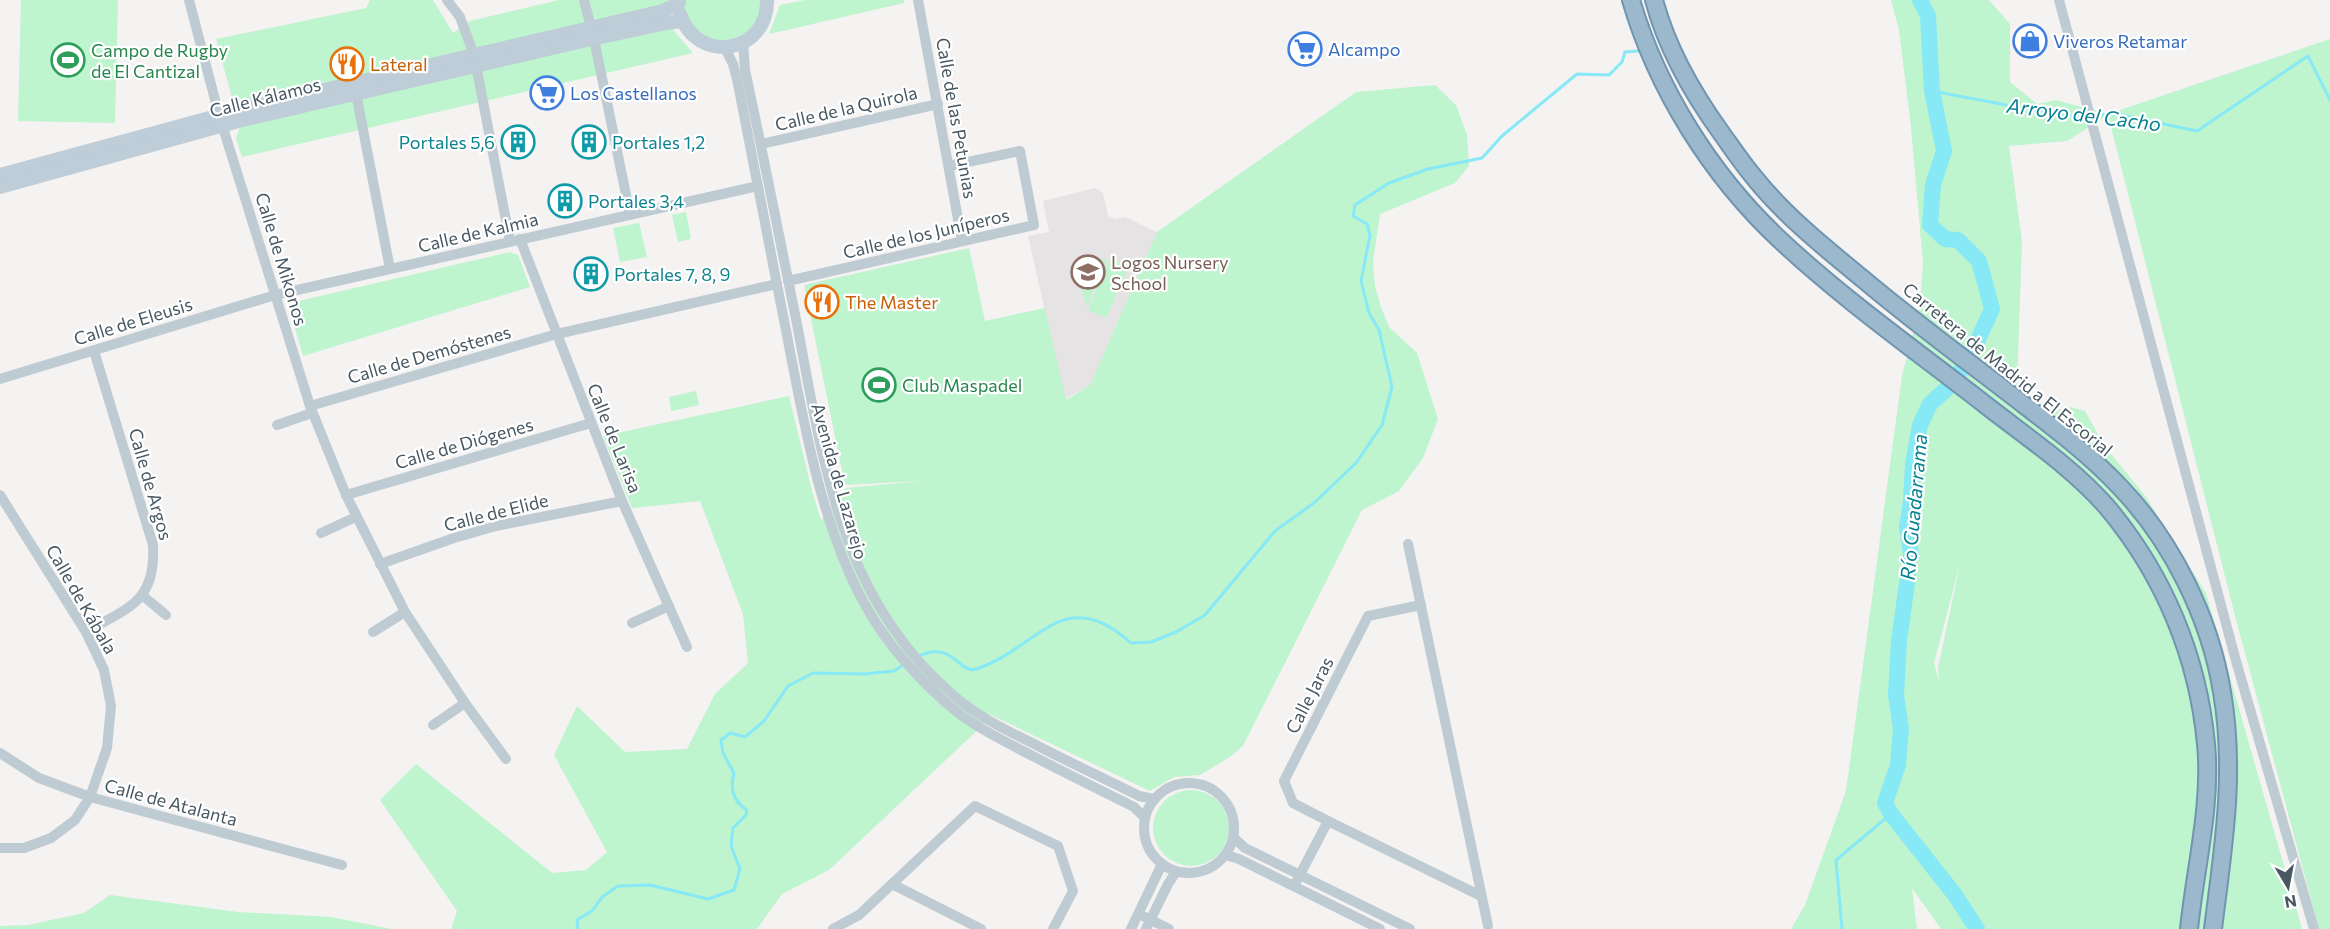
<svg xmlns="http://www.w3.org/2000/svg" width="2330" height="929" font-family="Commissioner,sans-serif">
	<rect width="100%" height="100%" fill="#f5f2f2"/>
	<path fill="#e6e3e4" d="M1095,188L1103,193L1108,216L1115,219L1125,217L1157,232L1090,385L1065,399L1028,236L1049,232L1043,201Z"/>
	<g fill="#bef4ce" fill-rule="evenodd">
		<path d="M21,0H118L115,123L18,121Z"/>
		<path d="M370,0H433L453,33L470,21L559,0H667L674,31L693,53L242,157L236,138L240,127L216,39L366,8Z"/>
		<path d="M684,0H763C761,7 760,21 756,27C732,56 680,38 684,0Z"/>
		<path d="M805,0H904V3L769,34L780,5Z"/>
		<path d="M1891,0H1989L2010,24V82L2037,104L2056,100L2108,114L2330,39V929H2319L2234,612L2108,115L2067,141L2009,146L2022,241L2017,387L2052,411L2070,407L2085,411L2103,444L2146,497L2206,593L2302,929H1941L1912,888L1917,929H1791L1805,905L1846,791L1902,376L1920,305L1923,263L1911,127L1899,30ZM1961,560L1938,668L1939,682L1934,663Z"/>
		<path d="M1435,85L1456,105L1467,135L1469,166L1455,183L1380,214L1373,262L1375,286L1381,307L1389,327L1417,353L1438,419L1423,458L1399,491L1362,510L1243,746L1230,757L1200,775L1174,777L1150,791L989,714L984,724L829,870L782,894L757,929H451L457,911L380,800L416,764L552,873L586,870L607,852L554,755L577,706L625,752L687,749L715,694L748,663L743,614L700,501L632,508L603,436L789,396L812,491L821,520L846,488L921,481L845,485L804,285L969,248L985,321L1045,308L1066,400L1090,385L1157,232L1356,92Z"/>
		<path d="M686,212L691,239L678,242L672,215Z"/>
		<path d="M639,223L647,257L620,262L613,228Z"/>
		<path d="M510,252L518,255L530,287L303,356L289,308L290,303Z"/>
		<path d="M1107,258L1087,307C1079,278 1071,266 1107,258Z"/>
		<path d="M1110,258L1129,266L1106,318L1088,310Z"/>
		<path d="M696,391L699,405L671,411L669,397Z"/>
		<circle cx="1191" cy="828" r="38"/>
		<path d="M110,895L238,912L331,917L392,929H0V926L28,925L84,913Z"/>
	</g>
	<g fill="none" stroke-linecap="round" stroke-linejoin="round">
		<g stroke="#87e9f5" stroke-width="3">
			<path d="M1932,91L2065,116H2086"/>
			<path d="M2093,115L2117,114L2197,131L2308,56L2330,100"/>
			<path d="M919,656C953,640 960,675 976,669C1037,650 1063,581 1131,643L1151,642L1176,632L1205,615L1275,531L1314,503L1356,463L1382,425L1392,387L1379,330L1369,313L1361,281L1370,235L1367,224L1353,216L1355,205L1389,183L1428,169L1482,158L1502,136L1577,74L1609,75L1622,62L1625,52L1638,51L1641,47"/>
			<path d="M578,929L577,920L593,910L602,897L618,886L650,885L708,899L734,890L740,869L731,846L733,828L746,815L747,810C732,801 730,788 734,773L723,753L721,740L730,733L745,737L764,721L788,686L813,673L864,674L894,671L903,665"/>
			<path d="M1842,929L1836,860L1891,814"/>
		</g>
		<path stroke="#87e9f5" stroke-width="16" d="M1920,0L1928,16L1932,91L1944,151L1933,185L1930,225L1945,239L1958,240L1979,261L1992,309L1974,348L1953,383L1930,404L1920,425L1913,464L1911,500L1907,528L1911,554L1899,641L1896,695L1901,729L1898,765L1885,803L1891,814L1955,895L1977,929"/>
		<defs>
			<g id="trunk">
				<path d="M1631,0C1657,89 1711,175 1779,239C1844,300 1918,352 1987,406C2028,438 2073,468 2107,507C2164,575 2198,657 2206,744C2212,804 2195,869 2189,929"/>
				<path d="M1654,0C1667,49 1693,94 1722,134C1732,148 1742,163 1753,176C1784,215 1825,248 1863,279C1915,323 1970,363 2023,404C2057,430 2091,456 2120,487C2172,541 2210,618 2222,692C2236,774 2223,848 2213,929"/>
			</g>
		</defs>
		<use href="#trunk" stroke="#7195b1" stroke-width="20"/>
		<g stroke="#bfcbd3" stroke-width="10">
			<path d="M189,0L219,115L310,406L346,495L405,612L465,703L506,759"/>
			<path d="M447,0L460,17L474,55L510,241"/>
			<path d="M584,0L594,39L630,214"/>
			<path d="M918,0L962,241"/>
			<path d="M2059,0L2236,661L2314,929"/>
			<path d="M743,43L745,70C763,153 779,236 796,319C823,458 838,597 953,695C978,717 1008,731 1038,746C1071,763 1105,779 1139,796L1154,799"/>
			<path d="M725,48L733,64L737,79C753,160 768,240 784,320C802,412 819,521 864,603C884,640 913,673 944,701C968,723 996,737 1025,752C1061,771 1098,789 1134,807L1145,818"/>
			<path d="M355,88L390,269"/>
			<path d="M761,144L938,104"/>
			<path d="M520,239L622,501L687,647"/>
			<path d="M788,281L1034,225L1020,151L949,166"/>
			<path d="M0,379L275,295L758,186"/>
			<path d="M310,406L557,334L777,284"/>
			<path d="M277,425L312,413"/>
			<path d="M0,495L86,632L104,670L111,706L107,748L90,797L75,820L51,838L24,848H0"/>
			<path d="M346,495L591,423"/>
			<path d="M321,533L356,517"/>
			<path d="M1408,544L1488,926"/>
			<path d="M380,564L454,538L496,526L622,501"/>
			<path d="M142,595L166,615"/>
			<path d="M632,623L669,606"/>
			<path d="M86,632C129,607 156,602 153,545L94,351"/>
			<path d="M373,632L405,612"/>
			<path d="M433,725L465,703"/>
			<path d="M0,753L39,778L90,797L342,865"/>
			<circle cx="1189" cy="828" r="45"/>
			<path d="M1328,821L1293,803L1284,781L1368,616L1421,605"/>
			<path d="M1234,838L1245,848L1410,929"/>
			<path d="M1226,855L1239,859L1380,929"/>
			<path d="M892,884L981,929"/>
			<path d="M1294,886L1328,821L1481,896"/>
			<path d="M1145,917L1169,929"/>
			<path d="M833,929L859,915L975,806L1058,846L1073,891L1053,929"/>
			<path d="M1131,929L1162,864"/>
			<path d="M1146,929L1168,884L1176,872"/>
		</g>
		<g stroke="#becdd7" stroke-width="14">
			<path d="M680,14C697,65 768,54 767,0"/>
			<path d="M0,175L239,110L663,11L679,3"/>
			<path d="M0,187L242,120L578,42L666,23L682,21"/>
		</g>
		<use href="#trunk" stroke="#9bb8cc" stroke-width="16"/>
	</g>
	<defs>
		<symbol id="shop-ring" viewBox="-11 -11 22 22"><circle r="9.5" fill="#fff" stroke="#3f7fe0" stroke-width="1.5"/><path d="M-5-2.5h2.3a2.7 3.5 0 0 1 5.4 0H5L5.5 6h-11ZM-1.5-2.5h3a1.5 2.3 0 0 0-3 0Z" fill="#3f7fe0"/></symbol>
		<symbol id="supermarket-ring" viewBox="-11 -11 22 22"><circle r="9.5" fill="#fff" stroke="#3f7fe0" stroke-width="1.5"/><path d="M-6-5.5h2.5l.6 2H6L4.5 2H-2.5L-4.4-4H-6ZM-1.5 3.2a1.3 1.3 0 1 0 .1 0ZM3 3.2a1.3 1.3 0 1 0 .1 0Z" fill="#3f7fe0"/></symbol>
		<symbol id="stadium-ring" viewBox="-11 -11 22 22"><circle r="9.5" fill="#fff" stroke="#2e9e5b" stroke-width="1.5"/><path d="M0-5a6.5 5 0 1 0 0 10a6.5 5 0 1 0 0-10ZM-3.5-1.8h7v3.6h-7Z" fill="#2e9e5b"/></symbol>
		<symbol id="restaurant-ring" viewBox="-11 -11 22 22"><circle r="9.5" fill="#fff" stroke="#e8710a" stroke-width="1.5"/><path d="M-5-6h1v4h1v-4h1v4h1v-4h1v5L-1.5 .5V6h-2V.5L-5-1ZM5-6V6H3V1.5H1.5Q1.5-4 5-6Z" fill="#e8710a"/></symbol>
		<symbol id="building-ring" viewBox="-11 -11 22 22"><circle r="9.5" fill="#fff" stroke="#0f9aa8" stroke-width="1.5"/><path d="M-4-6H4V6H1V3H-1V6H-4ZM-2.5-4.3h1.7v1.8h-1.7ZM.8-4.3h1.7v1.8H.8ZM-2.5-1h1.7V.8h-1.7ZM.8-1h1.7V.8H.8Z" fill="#0f9aa8"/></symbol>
		<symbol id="school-ring" viewBox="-11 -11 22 22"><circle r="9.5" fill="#fff" stroke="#8d6e63" stroke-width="1.5"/><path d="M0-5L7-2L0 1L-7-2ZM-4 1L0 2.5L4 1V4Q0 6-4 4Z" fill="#8d6e63"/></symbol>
	</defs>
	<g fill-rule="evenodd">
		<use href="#shop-ring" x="2011" y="22" width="38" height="38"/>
		<use href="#supermarket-ring" x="1286" y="30" width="38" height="38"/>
		<use href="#stadium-ring" x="49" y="41" width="38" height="38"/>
		<use href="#restaurant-ring" x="328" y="45" width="38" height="38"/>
		<use href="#supermarket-ring" x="528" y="74" width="38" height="38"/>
		<use href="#building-ring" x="499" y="123" width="38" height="38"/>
		<use href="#building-ring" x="570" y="123" width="38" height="38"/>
		<use href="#building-ring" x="546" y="182" width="38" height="38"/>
		<use href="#school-ring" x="1069" y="253" width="38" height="38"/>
		<use href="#building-ring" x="572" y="255" width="38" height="38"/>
		<use href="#restaurant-ring" x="803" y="283" width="38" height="38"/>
		<use href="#stadium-ring" x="860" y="366" width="38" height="38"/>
	</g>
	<g text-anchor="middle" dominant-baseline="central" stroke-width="4.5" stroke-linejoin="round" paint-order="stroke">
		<g font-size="18" fill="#366cbe" stroke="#fff" text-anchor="start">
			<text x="2053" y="41">Viveros Retamar</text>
			<text x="1328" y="49">Alcampo</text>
			<text x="570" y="93">Los Castellanos</text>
		</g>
		<g font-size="18" fill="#27864d" stroke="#fff" text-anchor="start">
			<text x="91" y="50">Campo de Rugby<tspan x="91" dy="21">de El Cantizal</tspan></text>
			<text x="902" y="385">Club Maspadel</text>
		</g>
		<g font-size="18" fill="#c56008" stroke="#fff" text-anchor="start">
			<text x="370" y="64">Lateral</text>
			<text x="845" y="302">The Master</text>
		</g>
		<g font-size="18" fill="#485862" stroke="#fff">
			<text transform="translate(265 97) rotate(-14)">Calle Kálamos</text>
			<text transform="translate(846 108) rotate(-13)">Calle de la Quirola</text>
			<text transform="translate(957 118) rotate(80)">Calle de las Petunias</text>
			<text transform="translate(478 232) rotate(-13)">Calle de Kalmia</text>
			<text transform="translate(926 233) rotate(-13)">Calle de los Juníperos</text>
			<text transform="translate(282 259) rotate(73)">Calle de Mikonos</text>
			<text transform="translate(133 321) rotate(-17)">Calle de Eleusis</text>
			<text transform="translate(429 354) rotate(-16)">Calle de Demóstenes</text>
			<text transform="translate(2008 369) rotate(39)">Carretera de Madrid a El Escorial</text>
			<text transform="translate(615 438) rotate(68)">Calle de Larisa</text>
			<text transform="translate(464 443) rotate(-16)">Calle de Diógenes</text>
			<text transform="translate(840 481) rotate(74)">Avenida de Lazarejo</text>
			<text transform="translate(151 484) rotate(74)">Calle de Argos</text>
			<text transform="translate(496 512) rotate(-14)">Calle de Elide</text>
			<text transform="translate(82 599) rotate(60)">Calle de Kábala</text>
			<text transform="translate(1309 695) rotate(-63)">Calle Jaras</text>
			<text transform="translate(171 802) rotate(15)">Calle de Atalanta</text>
		</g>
		<g font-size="18" fill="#0d838f" stroke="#fff" text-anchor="start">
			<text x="495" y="142" text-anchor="end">Portales 5,6</text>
			<text x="612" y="142">Portales 1,2</text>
			<text x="588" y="201">Portales 3,4</text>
			<text x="614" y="274">Portales 7, 8, 9</text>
		</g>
		<g font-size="18" fill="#785e54" stroke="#fff" text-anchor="start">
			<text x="1111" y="262">Logos Nursery<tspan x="1111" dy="21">School</tspan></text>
		</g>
		<g font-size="20" font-style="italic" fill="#048292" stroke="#fff">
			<text transform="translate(2084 114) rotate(7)">Arroyo del Cacho</text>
			<text transform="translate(1913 507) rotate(-85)">Río Guadarrama</text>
		</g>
	</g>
	<g transform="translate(2288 887) rotate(170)" stroke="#ffffff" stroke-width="4.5" paint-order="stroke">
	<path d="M0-4.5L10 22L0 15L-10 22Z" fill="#485862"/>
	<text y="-9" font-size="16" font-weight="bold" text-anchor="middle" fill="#485862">N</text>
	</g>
</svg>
